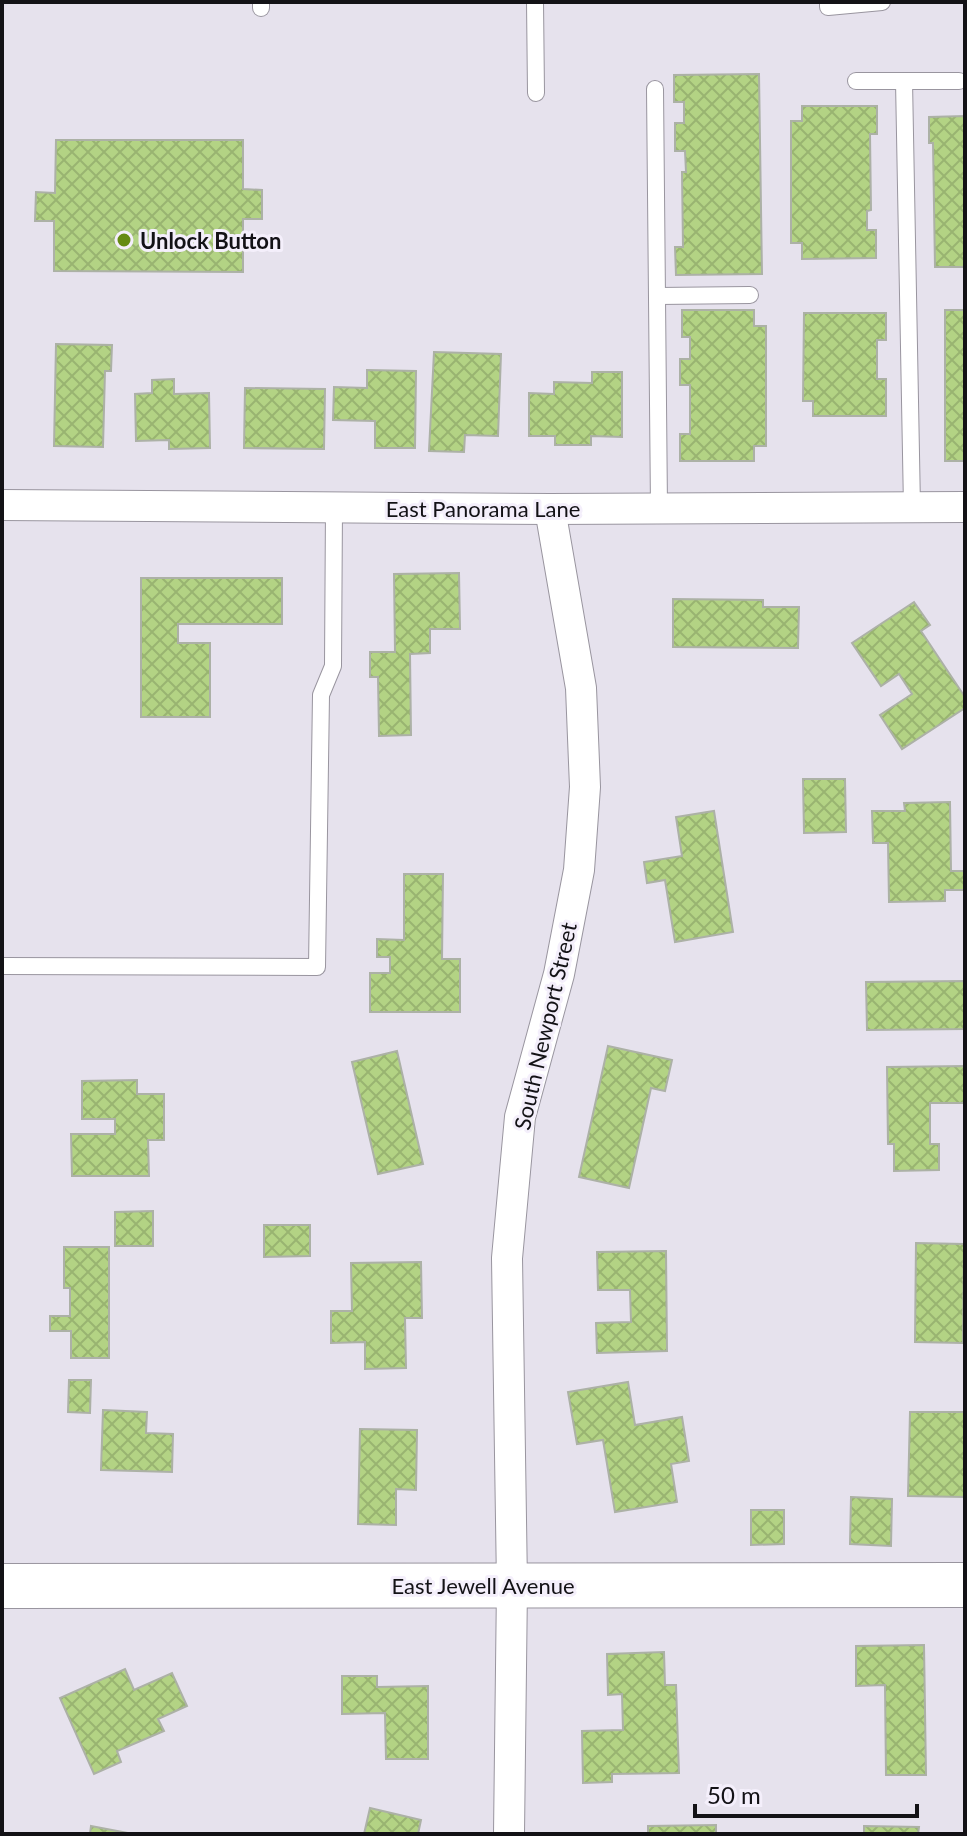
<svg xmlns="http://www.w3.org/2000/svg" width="967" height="1836" font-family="Lato,sans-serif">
	<defs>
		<pattern id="building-cross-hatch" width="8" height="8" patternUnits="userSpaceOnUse" patternTransform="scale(2)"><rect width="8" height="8" fill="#b3d384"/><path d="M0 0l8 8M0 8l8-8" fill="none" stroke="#99b471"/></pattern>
	</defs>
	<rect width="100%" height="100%" fill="#e6e2ed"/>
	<g fill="url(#building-cross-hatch)" stroke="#acb1a6" stroke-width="2">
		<path d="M759,74L762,274L676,275L675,247H683L682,172H686L685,151H675V123H684V102H674V75Z"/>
		<path d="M802,106H877V134H870L871,210L867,211V230H876V258L802,259V243H791V121H802Z"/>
		<path d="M965,116V267H935L933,143H929V117Z"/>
		<path d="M56,140H243V189L262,190V219H243V272L54,271V221H35L36,192L55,193Z"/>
		<path d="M682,310H754V326H766V446H754V461H680V434H690V385H680V359H690V337H682Z"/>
		<rect x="945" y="310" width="20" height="151"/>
		<path d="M804,313H886V340H877V379H886V416H813V401H803Z"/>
		<path d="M56,344L112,345L111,371H105L103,447L54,446Z"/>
		<path d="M434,352L501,354L498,436L465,435L464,452L429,451Z"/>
		<path d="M367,370L416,371L415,448H375V421L333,420L334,387L367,388Z"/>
		<path d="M592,372H622V437L591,436V445H555V436H529V393L554,394V382L592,383Z"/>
		<path d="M174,379V394L209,393L210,448L169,449V440L136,441L135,394L152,393V380Z"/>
		<path d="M245,388L325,389L324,449L244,448Z"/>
		<path d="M459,573L460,629H430V653L410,654L411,735L379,736L378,677H370V652H395L394,574Z"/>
		<path d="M141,578H282V624H178V643H210V717H141Z"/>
		<path d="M673,599L763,600V607H799L798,648L673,647Z"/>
		<path d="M914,602L930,625L921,631L965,697V708L902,749L880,715L912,694L899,674L881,686L852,643Z"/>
		<path d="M803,779H845L846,832L804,833Z"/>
		<path d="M950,802L951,871H964V890H945V901L889,902L888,843H873L872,811H905L904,803Z"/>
		<path d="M714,811L733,932L675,942L665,880L647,883L644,862L682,856L676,817Z"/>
		<path d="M404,874H443L442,959H460V1012H370V973H390V957H377V939L404,940Z"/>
		<path d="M965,981V1029L867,1030L866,982Z"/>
		<path d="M608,1046L672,1060L665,1091L651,1088L629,1188L579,1177Z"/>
		<path d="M397,1051L423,1164L378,1174L352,1062Z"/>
		<path d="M965,1066V1103H930V1144H939V1170L894,1171V1144H888L887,1067Z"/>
		<path d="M137,1080V1094H164V1140H148L149,1176H72L71,1134H115V1119H82V1081Z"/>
		<path d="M153,1211V1246H115V1212Z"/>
		<path d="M264,1225H310V1256L264,1257Z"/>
		<path d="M916,1243L964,1244L963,1343L915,1342Z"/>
		<path d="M64,1247H109V1358H71V1331H50V1316H70V1288H64Z"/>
		<path d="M666,1251L667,1351L597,1353L596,1323L631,1322L630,1290H598L597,1252Z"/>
		<path d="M421,1262L422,1318H405L406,1368L365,1369V1342L331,1343V1311H352L351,1263Z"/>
		<path d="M69,1380H91L90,1413L68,1412Z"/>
		<path d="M628,1382L635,1425L682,1417L689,1461L671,1464L677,1502L615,1512L603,1440L577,1444L568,1392Z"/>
		<path d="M103,1410L147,1412L146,1433L173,1434L172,1472L101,1470Z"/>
		<path d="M910,1412H965V1497L908,1496Z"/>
		<path d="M360,1429L417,1430L416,1490L396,1489V1525L358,1524Z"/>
		<path d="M851,1497L892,1499L891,1546L850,1544Z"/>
		<path d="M751,1510H784V1544L751,1545Z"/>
		<path d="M924,1645L926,1775H886L885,1685L856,1686V1646Z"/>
		<path d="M664,1652L665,1685H676L679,1773L612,1774V1782L583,1783L582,1731L623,1730L622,1694L608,1695L607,1654Z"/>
		<path d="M125,1669L134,1690L172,1673L187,1706L158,1719L164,1731L117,1751L121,1762L94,1774L60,1698Z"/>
		<path d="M342,1676H377V1687L428,1686V1759H386L385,1713L342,1714Z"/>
		<path d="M370,1808L421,1820L418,1834H364Z"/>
		<path d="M716,1825V1834H648V1826Z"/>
		<path d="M91,1826L133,1834H90Z"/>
		<path d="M864,1826L919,1827L918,1834H864Z"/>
	</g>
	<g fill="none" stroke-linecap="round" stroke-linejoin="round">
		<defs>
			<g id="lane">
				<path d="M535,2L536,93"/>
				<path d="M828,2V7L882,2"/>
				<path d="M261,8V2"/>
				<path d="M856,81H959"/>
				<path d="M904,81L912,507"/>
				<path d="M655,89L659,508"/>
				<path d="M658,296L750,295"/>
				<path d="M2,966L317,967L321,695L333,666L334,507"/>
			</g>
			<g id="street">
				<path d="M2,505L550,509L965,507"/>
				<path d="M509,1834L512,1585L507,1258L520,1117L559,974L579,870L585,787L581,688L550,509"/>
			</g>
			<path id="secondary" d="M2,1586L965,1585"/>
		</defs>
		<use href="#lane" stroke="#99959f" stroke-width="18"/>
		<use href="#street" stroke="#99959f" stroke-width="32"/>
		<use href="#secondary" stroke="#99959f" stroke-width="46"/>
		<use href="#lane" stroke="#fff" stroke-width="16"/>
		<use href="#street" stroke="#fff" stroke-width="30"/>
		<use href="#secondary" stroke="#fff" stroke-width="44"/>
	</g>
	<circle fill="#658b13" stroke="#f4effb" stroke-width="3" cx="124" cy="240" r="8"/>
	<g text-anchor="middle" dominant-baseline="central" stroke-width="6" stroke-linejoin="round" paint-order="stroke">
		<g font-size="22" font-weight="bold" fill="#131216" stroke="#f4effb" text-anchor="start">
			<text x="140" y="240">Unlock Button</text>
		</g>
		<g font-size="22" fill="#131216" stroke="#f4effb">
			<text x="483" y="508">East Panorama Lane</text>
			<text transform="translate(545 1026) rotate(-77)">South Newport Street</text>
			<text x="483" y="1585">East Jewell Avenue</text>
		</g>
	</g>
	<rect width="967" height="1836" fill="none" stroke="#131216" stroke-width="8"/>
	<path d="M695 1804v12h222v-12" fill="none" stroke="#131216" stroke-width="4"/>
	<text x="707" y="1804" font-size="24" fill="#131216" stroke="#f4effb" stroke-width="6" paint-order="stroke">50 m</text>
</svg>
